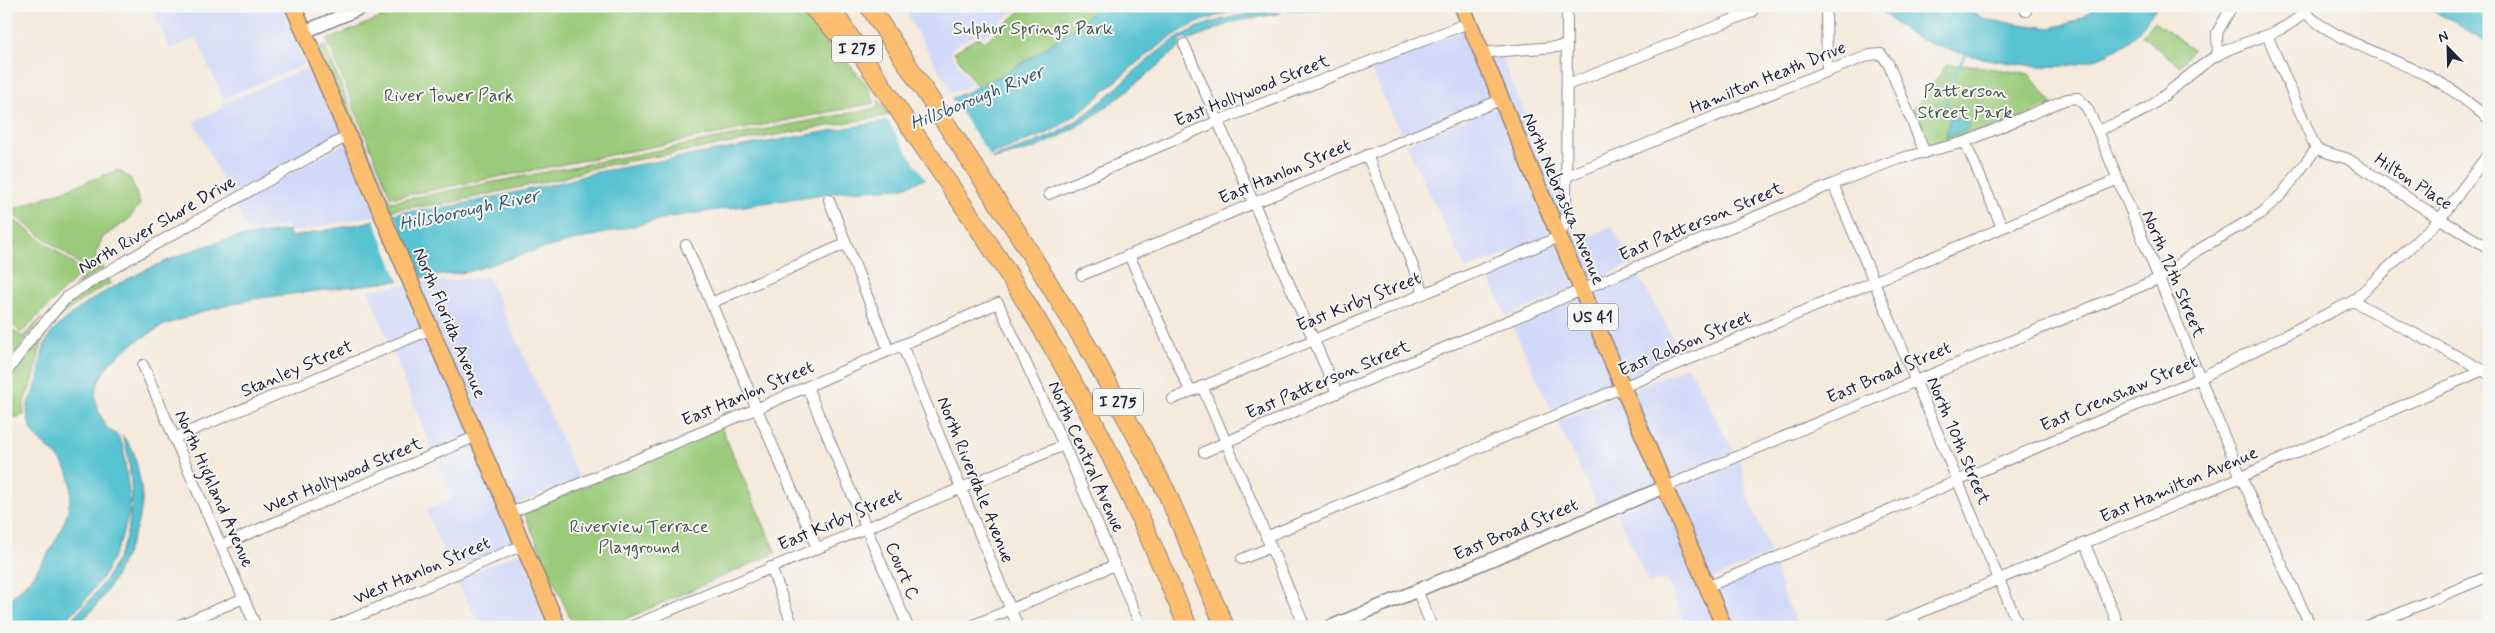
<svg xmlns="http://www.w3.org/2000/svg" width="2495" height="633" font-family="Mynerve,sans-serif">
	<rect width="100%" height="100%" fill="#f6f6f2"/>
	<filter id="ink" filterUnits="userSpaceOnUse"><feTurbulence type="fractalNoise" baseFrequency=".02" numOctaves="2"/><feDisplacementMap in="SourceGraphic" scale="10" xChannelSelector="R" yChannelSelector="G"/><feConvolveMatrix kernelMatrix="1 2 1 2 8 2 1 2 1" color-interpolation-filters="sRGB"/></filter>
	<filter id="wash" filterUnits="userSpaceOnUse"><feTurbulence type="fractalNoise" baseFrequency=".0096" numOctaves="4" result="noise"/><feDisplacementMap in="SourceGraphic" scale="20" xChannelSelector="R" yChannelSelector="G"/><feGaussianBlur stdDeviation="1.12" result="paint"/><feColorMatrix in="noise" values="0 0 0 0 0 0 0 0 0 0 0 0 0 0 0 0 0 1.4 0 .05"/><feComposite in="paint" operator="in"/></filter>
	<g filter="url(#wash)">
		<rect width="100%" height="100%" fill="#f5eadb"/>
		<g fill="#d1d9f9">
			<path d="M151,6H312L285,18L305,64L223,99L197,39L170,49Z"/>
			<path d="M905,6H1019L984,36L977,33L951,49V54L972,85L952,93L910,20Z"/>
			<path d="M292,20L343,133L230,195L194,121L223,108L221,102L225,103L308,67L309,62L290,21Z"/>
			<path d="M1466,29L1494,97L1402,135L1369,67Z"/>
			<path d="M1501,56L1562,203V220L1559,226L1487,57Z"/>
			<path d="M1498,106L1552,234L1466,270L1406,144Z"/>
			<path d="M347,142L377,215L293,232L287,226L248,232L235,205Z"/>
			<path d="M1571,224L1578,241L1612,226L1632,264L1584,284L1564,237Z"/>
			<path d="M1556,243L1576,288L1507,316L1486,272Z"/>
			<path d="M1637,273L1683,357L1626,382L1588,294Z"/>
			<path d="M488,277L579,478L512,506L417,284Z"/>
			<path d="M407,285L426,326L389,342L368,290Z"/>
			<path d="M1580,297L1617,386L1553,413L1512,325Z"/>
			<path d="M430,336L471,433L432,450L393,352Z"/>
			<path d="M1688,366L1734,452L1667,480L1630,391Z"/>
			<path d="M1621,395L1659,484L1599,509L1557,422Z"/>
			<path d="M475,443L517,542L451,570L426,510L452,499L436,459Z"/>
			<path d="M1739,461L1742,467L1746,492L1771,554L1709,580L1671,490Z"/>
			<path d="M1663,493L1717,622L1707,627H1686L1667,579L1649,583L1617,514L1603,518Z"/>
			<path d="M521,552L553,627H481L455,580Z"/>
			<path d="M1774,564L1783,594L1798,627H1729L1714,590Z"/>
		</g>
		<g fill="#9bcb7a" stroke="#5e765a">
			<path d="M409,6H798L868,86L875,103L391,198L327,40Z"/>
			<path d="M1026,6H1100C1064,38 1022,68 978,88L954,52L979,37L985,42Z"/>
			<path d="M2154,22L2193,49L2180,66L2142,36Z"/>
			<path d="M325,46L388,199L391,202L876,108L879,105L878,99L890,115L596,167L562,178L444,204L402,208L386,212L317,49Z"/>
			<path d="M1947,65H1970L2029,74L2053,105L1925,153L1909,115Z"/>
			<path d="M118,170L131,179L140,204L128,220L103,237L95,255L103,269L72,288L86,274V269L11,213L6,214V212Z"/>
			<path d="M10,217L83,271L21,333L6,318V220Z"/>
			<path d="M108,278L111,283C92,292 54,317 45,335C38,349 38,365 33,380C28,395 22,398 24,415L14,418L6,409V382L35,341L72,300Z"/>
			<path d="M42,318L6,365V324L22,337Z"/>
			<path d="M721,427L776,553L607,627H574L524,513Z"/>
		</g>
		<g fill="#58c3d2" stroke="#3d7286">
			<path d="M1100,6H1335C1312,14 1286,8 1263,8C1241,8 1217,15 1197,23C1142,47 1101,104 1048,133L901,188L844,191L670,217L540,249L467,272L252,299L205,311L162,326L128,347L110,362L99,380L95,394L98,410L107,428L118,436L123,446L129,494V514L120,542L106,572L81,605L58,627H6V602C36,580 87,507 66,468C56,450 34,443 29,422C23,399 34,398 38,379C41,365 41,347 50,335C81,295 185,248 235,238C253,235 270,233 288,230L291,237L364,223L402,212L445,208L563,182L597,172L881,122C964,100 1035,63 1100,6Z"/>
			<path d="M1876,6H1955L1988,20L2050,28L2074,22L2098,6H2157C2146,22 2135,39 2119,48C2103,57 2082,65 2064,66C2029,69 1954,55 1922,40C1905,32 1890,19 1876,6Z"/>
			<path d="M2421,6H2489V44L2454,21Z"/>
			<path d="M1262,12L1281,13L1233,22L1188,41L1186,37L1178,41L1180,47C1136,83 1093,123 1040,146C1020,155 998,155 979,166L977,163C1008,151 1041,144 1069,126C1115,97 1149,48 1199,27C1220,19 1240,15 1262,12Z"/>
			<path d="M1950,116L1961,121L1966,119L1970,129L1946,137Z"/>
			<path d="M122,435C126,441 132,447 134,454C137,464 143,493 142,503C139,534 99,627 64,627C111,582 139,538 130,472C129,459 127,447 122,435Z"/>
		</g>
		<g fill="#f5eadb">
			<path d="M950,96L993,161L980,168L975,162L927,181L885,118L915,110Z"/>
			<path d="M393,212L421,280L417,282L400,284L373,218Z"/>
		</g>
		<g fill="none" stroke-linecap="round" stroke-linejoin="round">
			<path stroke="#58c3d2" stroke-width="2.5" d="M1950,116L1946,101L1958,67L1967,53"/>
		</g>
	</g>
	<g filter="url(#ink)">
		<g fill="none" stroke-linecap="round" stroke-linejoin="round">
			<defs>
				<g id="minor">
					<path d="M1826,6L1827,72"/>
					<path d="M2024,6L2026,11"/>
					<path d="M2300,6C2318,34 2395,59 2426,75C2449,86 2469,103 2489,119"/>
					<path d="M1184,44L1337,393"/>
					<path d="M1480,53L1567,46"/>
					<path d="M2218,55L2217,33L2232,6"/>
					<path d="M1567,85L1752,12"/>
					<path d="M2098,131C2113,124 2131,118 2146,109C2171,93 2191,71 2216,56C2246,38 2275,39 2304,13"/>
					<path d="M1965,142L2002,227"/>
					<path d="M2316,149L2348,159L2440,219L2489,248"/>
					<path d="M1367,155L1424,293"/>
					<path d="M1567,176L1815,76L1870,55L1881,54L1888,63L1925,153"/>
					<path d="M1833,184L2019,627"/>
					<path d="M1049,194L1218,121L1468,23"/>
					<path d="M829,200L889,351"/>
					<path d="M686,245L817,548"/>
					<path d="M1129,255L1190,391"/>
					<path d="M1082,275L1500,100"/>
					<path d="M2353,301L2483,370L2489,375"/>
					<path d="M711,303L845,244"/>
					<path d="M902,345L1018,627"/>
					<path d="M143,365L256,627"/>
					<path d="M6,373L31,338L68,296L122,263L349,135"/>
					<path d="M1202,386L1305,627"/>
					<path d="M807,387L908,627"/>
					<path d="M1173,399L1559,237L1566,221L1567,6"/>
					<path d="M174,438L432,329"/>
					<path d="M1204,452L1337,393L1833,184L1898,159L1965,142L2067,99L2078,98L2087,108L2098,131L2241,477L2311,627"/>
					<path d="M1665,487L2158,279L2198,250L2262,213L2282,194L2316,149L2268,37"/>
					<path d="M510,513L756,409L998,303L1064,445L1141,627"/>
					<path d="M1266,537L2116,180"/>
					<path d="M2085,544L2119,627"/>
					<path d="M222,545L477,436"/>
					<path d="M1242,559L1271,547"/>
					<path d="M771,567L793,627"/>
					<path d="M1707,587L2198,379L2353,301L2440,219L2489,153"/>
					<path d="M1417,590L1432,627"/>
					<path d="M1912,616L1917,627"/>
					<path d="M175,627L244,598"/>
					<path d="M333,627L523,545"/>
					<path d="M630,627L1064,445"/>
					<path d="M969,627L1115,565"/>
					<path d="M1886,627L2241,477L2483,370"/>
					<path d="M2367,627L2489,576"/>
				</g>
				<g id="tertiary">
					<path d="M304,32L365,6"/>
					<path d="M1330,627L1665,487"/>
				</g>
				<g id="primary">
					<path d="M293,6L558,627"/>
					<path d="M1462,6L1724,627"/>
				</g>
				<g id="motorway">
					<path d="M811,6L838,34"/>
					<path d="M830,6C903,122 987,232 1055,351C1106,439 1148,533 1188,627"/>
					<path d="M869,6L1019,235L1092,354L1166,491L1225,627"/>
				</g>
			</defs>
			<use href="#minor" stroke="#8c868b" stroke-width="12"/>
			<use href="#tertiary" stroke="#8c868b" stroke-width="15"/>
			<use href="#primary" stroke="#8c868b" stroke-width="18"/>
			<use href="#motorway" stroke="#8c868b" stroke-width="20"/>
			<use href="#minor" stroke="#fff" stroke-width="10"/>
			<use href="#tertiary" stroke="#fff" stroke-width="12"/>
			<use href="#primary" stroke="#fcbd6e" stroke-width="15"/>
			<use href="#motorway" stroke="#fcbd6e" stroke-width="18"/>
		</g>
	</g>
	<g text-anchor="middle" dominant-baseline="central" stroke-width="4" stroke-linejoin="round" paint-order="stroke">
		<g fill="#f6f6f2" stroke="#626272" stroke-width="1">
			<rect x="832" y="35.5" width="50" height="27" rx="4"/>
			<rect x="1568" y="303.5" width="50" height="27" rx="4"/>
			<rect x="1093" y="388.5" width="50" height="27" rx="4"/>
		</g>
		<g font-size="16" font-weight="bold" fill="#22223b">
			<text x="857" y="49">I 275</text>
			<text x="1593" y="317">US 41</text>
			<text x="1118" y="402">I 275</text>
		</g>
		<g font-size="18" fill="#46554e" stroke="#f6f6f2">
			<text x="1033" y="29">Sulphur Springs Park</text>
			<text x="1965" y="92">Patterson<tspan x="1965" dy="21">Street Park</tspan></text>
			<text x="449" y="96">River Tower Park</text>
			<text x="639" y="527">Riverview Terrace<tspan x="639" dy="21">Playground</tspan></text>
		</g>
		<g font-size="18" fill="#22223b" stroke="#f6f6f2">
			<text transform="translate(1768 78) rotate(-22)">Hamilton Heath Drive</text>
			<text transform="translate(1252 91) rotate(-22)">East Hollywood Street</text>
			<text transform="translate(1285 172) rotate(-23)">East Hanlon Street</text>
			<text transform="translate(2413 182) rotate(33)">Hilton Place</text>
			<text transform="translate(1563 199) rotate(67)">North Nebraska Avenue</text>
			<text transform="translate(1701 222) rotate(-23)">East Patterson Street</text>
			<text transform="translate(157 225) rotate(-30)">North River Shore Drive</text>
			<text transform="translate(2173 274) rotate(67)">North 12th Street</text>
			<text transform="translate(1359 302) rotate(-22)">East Kirby Street</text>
			<text transform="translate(449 323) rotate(67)">North Florida Avenue</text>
			<text transform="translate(1685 344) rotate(-23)">East Robson Street</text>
			<text transform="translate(297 369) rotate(-23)">Stanley Street</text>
			<text transform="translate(1889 373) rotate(-23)">East Broad Street</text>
			<text transform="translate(1328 380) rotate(-23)">East Patterson Street</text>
			<text transform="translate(748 394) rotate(-23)">East Hanlon Street</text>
			<text transform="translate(2119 394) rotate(-23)">East Crenshaw Street</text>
			<text transform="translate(1958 441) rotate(67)">North 10th Street</text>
			<text transform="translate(1086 457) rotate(66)">North Central Avenue</text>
			<text transform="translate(343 476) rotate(-23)">West Hollywood Street</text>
			<text transform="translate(975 480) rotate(68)">North Riverdale Avenue</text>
			<text transform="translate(2179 485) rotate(-23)">East Hamilton Avenue</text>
			<text transform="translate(214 489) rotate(66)">North Highland Avenue</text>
			<text transform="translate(840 520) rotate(-23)">East Kirby Street</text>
			<text transform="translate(1516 530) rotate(-23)">East Broad Street</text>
			<text transform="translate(422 571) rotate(-23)">West Hanlon Street</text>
			<text transform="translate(902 571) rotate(67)">Court C</text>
		</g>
		<g font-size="19" font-style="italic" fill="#355a70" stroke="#f6f6f2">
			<text transform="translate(977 98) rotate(-22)">Hillsborough River</text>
			<text transform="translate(469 210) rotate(-12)">Hillsborough River</text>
		</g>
	</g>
	<rect width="2495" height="633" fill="none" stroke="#f6f6f2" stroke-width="25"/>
	<g transform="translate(2448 48) rotate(337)" stroke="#f6f6f2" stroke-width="4" paint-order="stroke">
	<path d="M0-4L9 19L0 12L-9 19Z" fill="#22223b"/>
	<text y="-8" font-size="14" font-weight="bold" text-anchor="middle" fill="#22223b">N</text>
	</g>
</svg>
